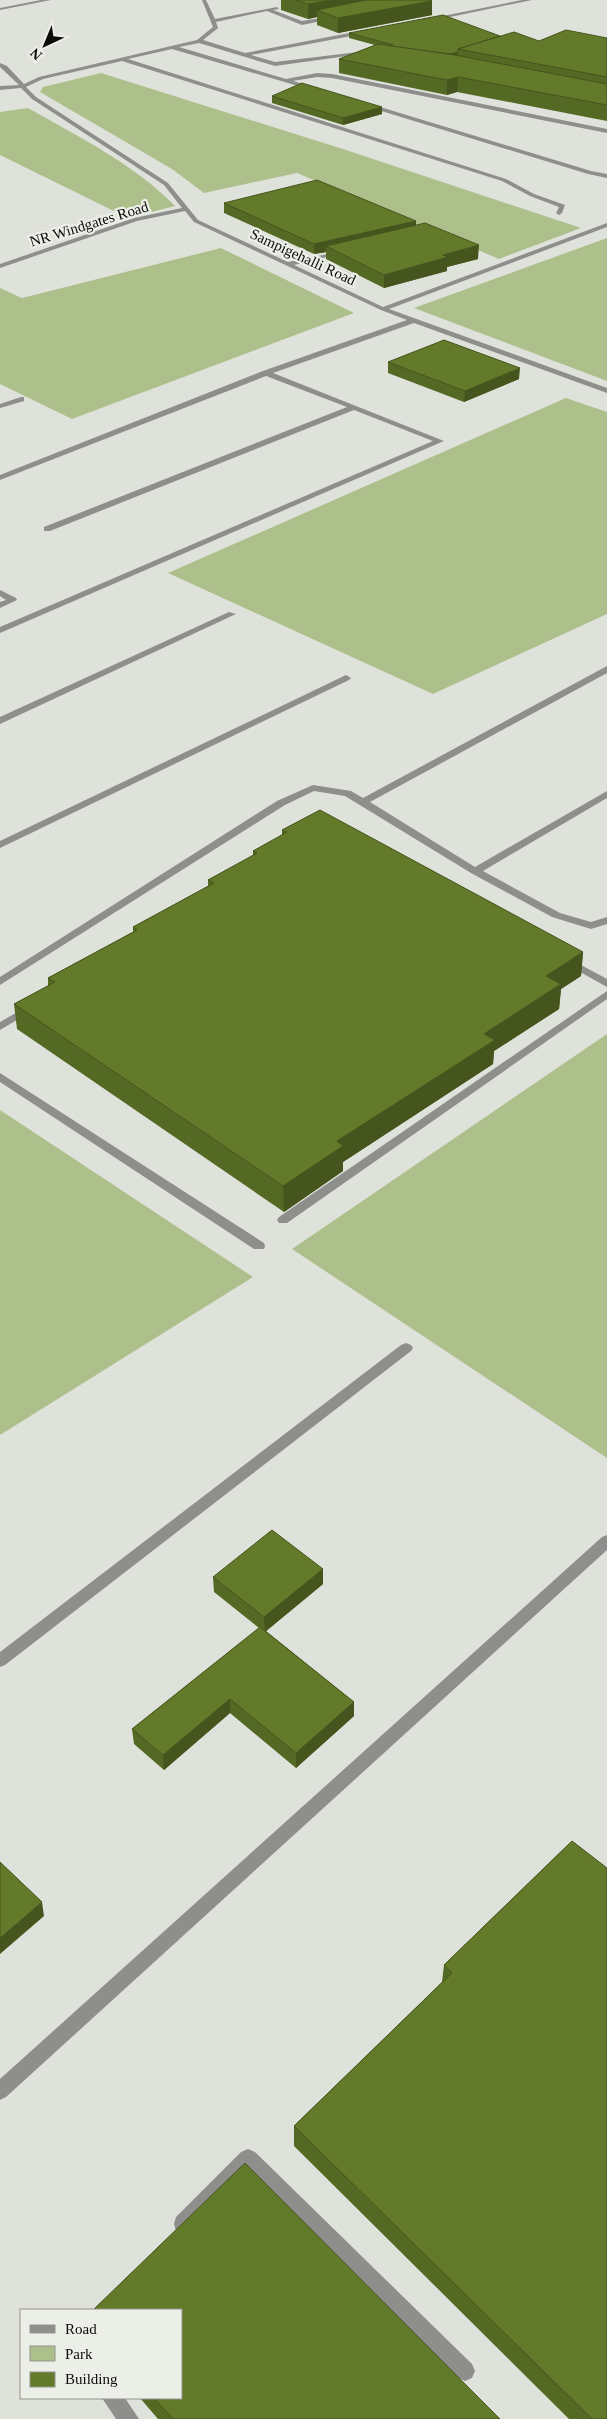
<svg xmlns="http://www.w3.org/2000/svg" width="607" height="2419" font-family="Georgia,serif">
	<rect width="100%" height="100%" fill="#dfe2da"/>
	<g fill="#adc08b">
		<path d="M101,73L346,150L581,228L499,259L297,173L204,193L172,169L40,92L43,87Z"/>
		<path d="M28,108C79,137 134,164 175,206L128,218L0,155V112Z"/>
		<path d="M607,238V381L414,308Z"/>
		<path d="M221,248L354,313L72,419L0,384V288L22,298Z"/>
		<path d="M566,398L607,412V614L433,694L168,573Z"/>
		<path d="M607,1034V1458L292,1249Z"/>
		<path d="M0,1110L253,1277L0,1435Z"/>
	</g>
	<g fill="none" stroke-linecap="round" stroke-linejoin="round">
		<g fill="#8e8f8c" fill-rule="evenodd">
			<path d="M41,0H51L0,10V8Z"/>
			<path d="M202,0H206L215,19L277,7L279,9L273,10L302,21L333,16L336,18L302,25L267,11L216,22L218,28L203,40L245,53L365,30L367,33L251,55L275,62L366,51L369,53L275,66L199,43L179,47L286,79L317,73L332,74L607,129V133L332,78L317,77L293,81L317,88L315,91L172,49L128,59L506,179L534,194L565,205L562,213L559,215L556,213L559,207L530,196L502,181L122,61L43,79L26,87L36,97L168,183L198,220L288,262L343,251V253L294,265L383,307L607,223V227L389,309L607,388V393L414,323L273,373L444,441L0,633V627L433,441L354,410L50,531H44V527L347,407L266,376L0,480V475L263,371L407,320L381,310L194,222L185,211L137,221L0,268V264L134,218L182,208L164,185L32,99L21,88L0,90V86L19,85L0,67V63L7,66L24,84L39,77L197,40L213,27Z"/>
			<path d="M522,0H532L431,21L428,19Z"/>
			<path d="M367,103L591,171L607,174V178L588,174L365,106Z"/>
			<path d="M21,397H24V401L0,408V404Z"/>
			<path d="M0,590L16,598L17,600L0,608V602L6,600L0,596Z"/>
			<path d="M229,612L236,614L0,724V717Z"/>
			<path d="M607,666V673L370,802L475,867L607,791V798L483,871L560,913L591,922L607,917V924L591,929L552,917L471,873L345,796L314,791L285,805L0,985V977L277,801L313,785L351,791L363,798Z"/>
			<path d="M346,675L351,678L349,680L0,848V841Z"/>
			<path d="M568,958L607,979V987L564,963L563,961L564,959Z"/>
			<path d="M607,991V999L287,1223H279L277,1220L279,1217Z"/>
			<path d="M28,1006L32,1007L34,1009L32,1011L0,1030V1022Z"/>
			<path d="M0,1073L264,1243L265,1246L264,1249H254L0,1082Z"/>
			<path d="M406,1343L411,1345L413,1348L411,1351L5,1665L0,1667V1652L401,1345Z"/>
			<path d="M607,1535V1550L6,2097L0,2100V2079L602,1537Z"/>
			<path d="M248,2149L255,2152L472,2364L475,2371L472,2378L465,2381L458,2378L248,2171L190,2231L183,2233L176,2231L174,2224L176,2217L241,2152Z"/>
			<path d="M102,2398H125L139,2419H116Z"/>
		</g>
	</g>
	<g fill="#546924">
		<path d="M281,0H431L432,1V15L338,33L317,25V17L308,19L281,10Z"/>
		<path d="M349,33L500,36L539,41L607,38V121L457,92L447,95L339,73V59L375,45L349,38Z"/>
		<path d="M272,96L382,107V114L343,125L272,103Z"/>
		<path d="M224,203L416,221V225L478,259L447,267V271L384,288L326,259V252L314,254L224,213Z"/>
		<path d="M388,362L519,379L464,402L388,373Z"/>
		<path d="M282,830L583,952L581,976L561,989L559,1009L494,1051L493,1064L343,1162V1171L284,1212L17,1029L14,1004L48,986V978L133,932V927L208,886V880L253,856V851L282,835Z"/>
		<path d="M323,1569V1584L266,1631L354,1702V1716L296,1768L230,1713L164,1770L134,1744L132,1729L259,1628L214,1592L213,1577Z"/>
		<path d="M572,1841L607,2419H569L294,2146V2126L442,1982L444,1965Z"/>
		<path d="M140,2398H181L500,2419H158Z"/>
	</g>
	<g fill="#45551d">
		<path d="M333,0H386L317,10V17L308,19V4Z"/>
		<path d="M432,1V15L338,33V18Z"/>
		<path d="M458,52V57L444,56Z"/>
		<path d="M458,77L457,92L447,95V80Z"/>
		<path d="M382,107V114L343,125V118Z"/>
		<path d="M416,221V232L326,246V252L314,254V244Z"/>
		<path d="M479,245L478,259L447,267V271L384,288V275L443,255Z"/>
		<path d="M520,368L519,379L464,402L465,391Z"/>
		<path d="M583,952L581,976L561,989L559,1009L494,1051L493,1064L343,1162V1171L284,1212L283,1186L337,1141L484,1034L546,976Z"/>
		<path d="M323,1569V1584L265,1632L264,1617Z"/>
		<path d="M230,1699V1713L164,1770L163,1755Z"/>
		<path d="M354,1702V1716L296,1768V1753Z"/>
		<path d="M42,1902L44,1916L0,1954V1938Z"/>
	</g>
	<g fill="#627a2a" stroke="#45551d">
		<path d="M295,0H333L308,4Z"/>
		<path d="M366,0H431L432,1L338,18L317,10Z"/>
		<path d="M443,15L500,36L458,49V52L450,54L390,46L393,45L349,33Z"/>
		<path d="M566,30L607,38V77L458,49L514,32L539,41Z"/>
		<path d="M378,44L455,55L607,84V105L458,77L447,80L339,59Z"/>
		<path d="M302,83L382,107L343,118L272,96Z"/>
		<path d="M317,180L416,221L314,244L224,203Z"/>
		<path d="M425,223L479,245L443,255L448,257L384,275L326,246Z"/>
		<path d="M444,340L520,368L465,391L388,362Z"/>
		<path d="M320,810L583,952L546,976L561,984L484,1034L495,1040L337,1141L343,1146L283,1186L14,1004L55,982L48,978L137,930L133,927L214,883L208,880L257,853L253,851L287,832L282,830Z"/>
		<path d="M272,1530L323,1569L264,1617L213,1577Z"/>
		<path d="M260,1627L354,1702L296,1753L230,1699L163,1755L132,1729Z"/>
		<path d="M572,1841L607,1868V2419H592L294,2126L452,1973L444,1965Z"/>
		<path d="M0,1862L42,1902L0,1938Z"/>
		<path d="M245,2163L500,2419H173L154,2398H181V2310H93Z"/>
	</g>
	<g text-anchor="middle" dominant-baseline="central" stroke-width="4.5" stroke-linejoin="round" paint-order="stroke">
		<g font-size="15" fill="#0b0c09" stroke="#ecefe7">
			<text transform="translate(89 224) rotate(-17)">NR Windgates Road</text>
			<text transform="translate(303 257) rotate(25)">Sampigehalli Road</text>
		</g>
	</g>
	<rect x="20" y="2309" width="162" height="90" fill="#ecefe7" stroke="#92948e"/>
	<rect x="30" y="2325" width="25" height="8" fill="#8e8f8c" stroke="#92948e"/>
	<text x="65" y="2334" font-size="15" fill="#0b0c09">Road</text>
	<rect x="30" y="2346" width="25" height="15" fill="#adc08b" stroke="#92948e"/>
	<text x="65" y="2359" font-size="15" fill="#0b0c09">Park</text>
	<rect x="30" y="2372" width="25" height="15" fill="#627a2a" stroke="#92948e"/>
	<text x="65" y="2384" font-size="15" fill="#0b0c09">Building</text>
	<g transform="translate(45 45) rotate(224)" stroke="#ecefe7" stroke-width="4" paint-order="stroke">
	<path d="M0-4L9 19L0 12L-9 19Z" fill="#0b0c09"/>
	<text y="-8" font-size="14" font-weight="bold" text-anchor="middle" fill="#0b0c09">N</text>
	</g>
</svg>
